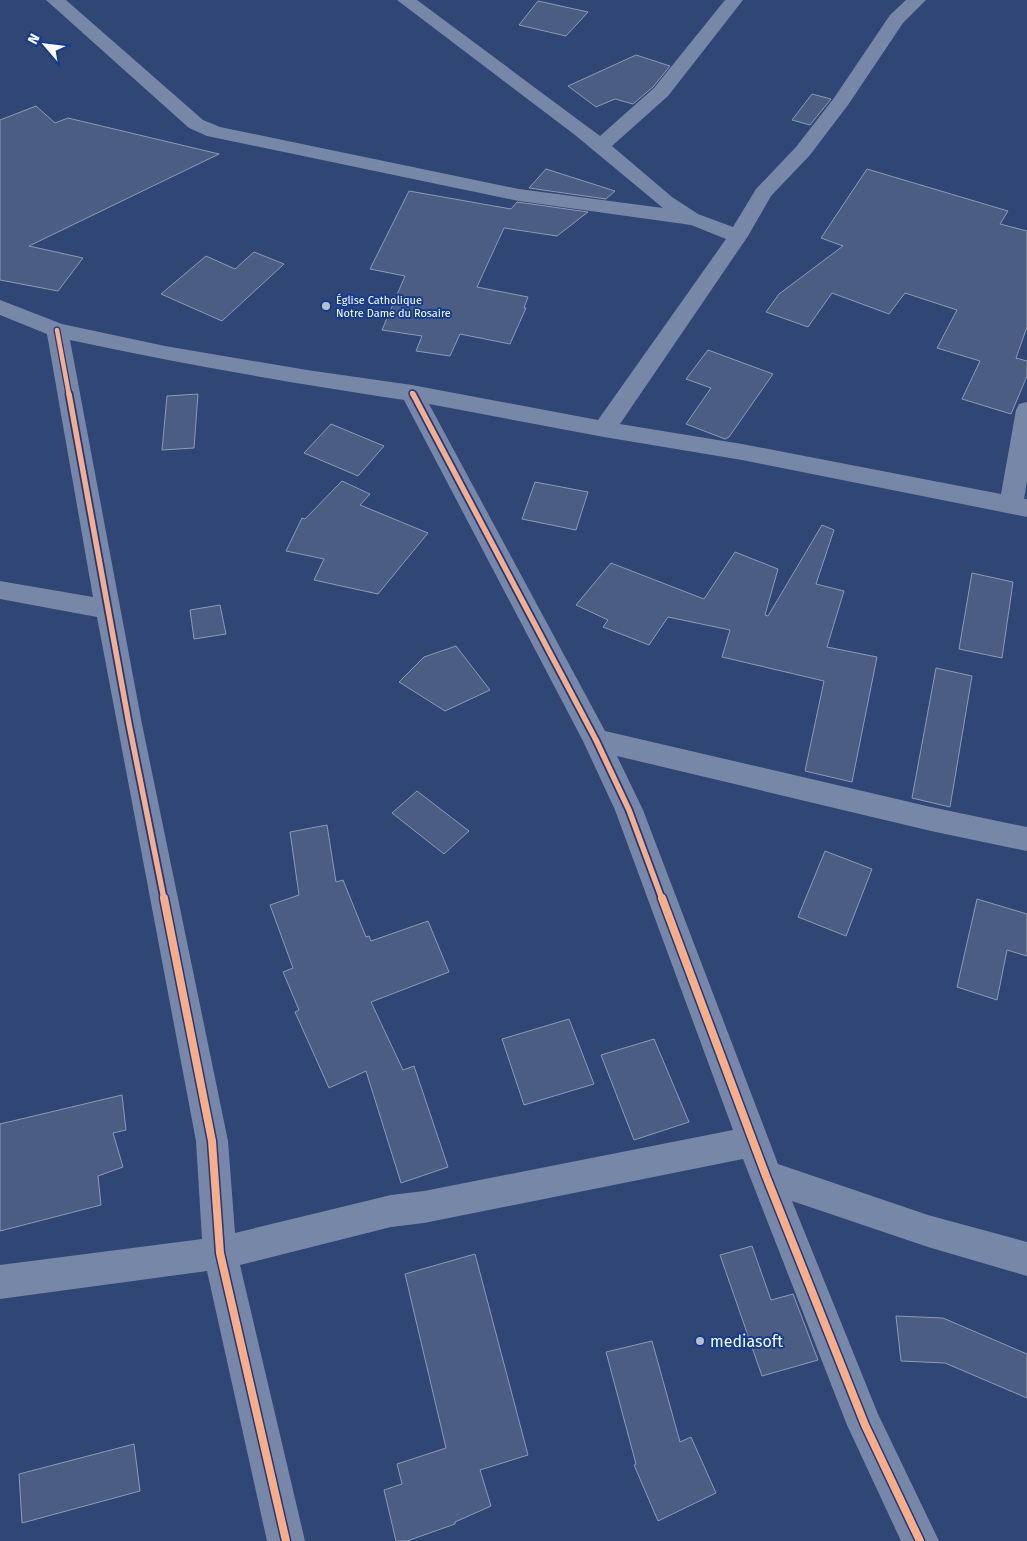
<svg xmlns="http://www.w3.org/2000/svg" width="1027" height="1541" font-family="'Fira Sans',sans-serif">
	<rect width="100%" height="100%" fill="#304674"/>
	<g fill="#4b5d82" stroke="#8c9ab5">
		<path d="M538,1L588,12L566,36L519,25Z"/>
		<path d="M636,55L670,66L653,87L633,104L615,99L596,107L568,86Z"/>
		<path d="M812,94L831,99L810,125L792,120Z"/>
		<path d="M36,106L55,123L68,118L219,154L29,246L83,258L58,291L0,280V120Z"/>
		<path d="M546,169L615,191L606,199L529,188Z"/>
		<path d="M867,169L1008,211L1000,224L1027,231V327L1016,358L1027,361V376L1011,414L962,399L980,361L937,348L957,310L905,293L889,314L832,293L808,327L766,312L779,294L843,246L821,238Z"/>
		<path d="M409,191L511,209L517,202L588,212L557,236L504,228L477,287L528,297L524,308H526L510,344L460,334L450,356L416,351L422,336L382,330L405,276L370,269Z"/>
		<path d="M254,252L284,264L222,321L161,294L206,256L235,269Z"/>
		<path d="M708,350L773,374L729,437L725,439L686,424L711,388L686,379Z"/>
		<path d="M198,394L194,448L162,450L167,396Z"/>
		<path d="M331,424L384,446L358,476L304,453Z"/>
		<path d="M342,481L370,494L360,505L428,533L378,594L314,580L324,559L286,551L302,518L305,519Z"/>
		<path d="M535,482L588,492L576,530L522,519Z"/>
		<path d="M822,525L834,530L816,584L844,591L827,647L877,657L852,782L805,771L824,681L722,657L730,630L668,617L649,645L603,627L608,620L576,605L611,563L704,599L735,552L778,569L765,615L768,616Z"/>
		<path d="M972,573L1013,582L1002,658L959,649Z"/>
		<path d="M220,605L226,634L194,639L190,610Z"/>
		<path d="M456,646L490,690L445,711L399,682L424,657Z"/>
		<path d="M936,668L972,676L950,807L912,798Z"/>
		<path d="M417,791L469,831L444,854L392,813Z"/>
		<path d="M327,825L336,882L343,880L366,937L369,936L371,941L428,921L449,972L371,1002L403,1070L414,1066L448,1167L401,1183L366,1071L329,1088L295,1012L299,1010L283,972L293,968L270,905L299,895L290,832Z"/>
		<path d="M825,851L872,869L846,936L798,917Z"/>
		<path d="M977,899L1027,914V956L1007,950L997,1000L957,987Z"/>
		<path d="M569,1019L594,1084L524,1105L502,1039Z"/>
		<path d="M654,1039L689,1122L634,1140L601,1055Z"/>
		<path d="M122,1095L126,1130L113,1133L123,1167L98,1176L101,1205L0,1231V1124Z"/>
		<path d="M752,1246L771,1300L793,1294L818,1360L762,1376L720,1255Z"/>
		<path d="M475,1254L528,1455L480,1470L491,1506L455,1522V1524L407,1541H396L384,1490L402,1484L397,1464L446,1448L405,1274Z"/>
		<path d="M896,1316L943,1318L1027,1354V1398L945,1363L901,1361Z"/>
		<path d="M652,1341L680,1442L691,1437L716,1493L658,1521L634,1465L636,1464L606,1352Z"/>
		<path d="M134,1444L140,1491L22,1523L19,1474Z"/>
	</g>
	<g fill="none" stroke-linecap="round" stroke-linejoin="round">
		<path fill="#7787a7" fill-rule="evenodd" d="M46,0H66L203,120L220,127L519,189L663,208L575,135L397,0H417L600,136L654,88L725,0H743L668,96L612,146L672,197L698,214L733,227L756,189L796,147L834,98L890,15L906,0H926L903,23L848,105L810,155L771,196L748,236L620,424L742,444L1001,494L1016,410L1019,404L1027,402V481L1024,499H1027V517L742,460L604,437L429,404L605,731L931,807L1027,827V851L931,831L617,756L643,810L778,1164L928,1215L1027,1242V1276L928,1247L792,1201L878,1414L939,1541H901L847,1425L743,1159L424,1223L391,1227L240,1265L305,1541H267L207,1271L0,1299V1265L202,1239L196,1141L97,617L0,599V581L93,597L47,334L0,315V300L62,324L165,346L307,370L412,385L598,420L726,239L691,225L519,201L207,136L189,128ZM70,340C181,364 292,383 404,400L583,741L615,810L733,1130L424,1191L391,1195L235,1233L228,1141L142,724Z"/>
		<defs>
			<g id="cycleway-far2">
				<path d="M57,330L69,395"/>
				<path d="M412,393L413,395"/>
			</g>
			<g id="cycleway-far1">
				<path d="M69,394L129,724L164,899"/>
				<path d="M413,394L596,740L629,810L662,899"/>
			</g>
			<g id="cycleway">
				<path d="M164,898L212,1141L220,1253L286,1541"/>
				<path d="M662,898L766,1176L865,1425L920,1541"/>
			</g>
		</defs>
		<use href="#cycleway-far2" stroke="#143c90" stroke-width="7"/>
		<use href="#cycleway-far1" stroke="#143c90" stroke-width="9"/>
		<use href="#cycleway" stroke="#143c90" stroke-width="11"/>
		<use href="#cycleway-far2" stroke="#ffac80" stroke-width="4.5"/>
		<use href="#cycleway-far1" stroke="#ffac80" stroke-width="5.5"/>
		<use href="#cycleway" stroke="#ffac80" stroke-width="8"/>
	</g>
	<g fill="#b7bece" stroke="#143c90" stroke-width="2">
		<circle cx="326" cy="306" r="5"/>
		<circle cx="700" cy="1341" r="5"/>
	</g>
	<g text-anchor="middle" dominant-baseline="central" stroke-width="4" stroke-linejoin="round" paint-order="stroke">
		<g font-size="11" fill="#fff" stroke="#143c90" text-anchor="start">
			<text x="336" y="300">Église Catholique<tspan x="336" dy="13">Notre Dame du Rosaire</tspan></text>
		</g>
		<g font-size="16" fill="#fff" stroke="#143c90" text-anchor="start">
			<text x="710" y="1341">mediasoft</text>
		</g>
	</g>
	<g transform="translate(45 45) rotate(298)" stroke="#143c90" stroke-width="4" paint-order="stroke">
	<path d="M0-4L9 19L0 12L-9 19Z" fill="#ffffff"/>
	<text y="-8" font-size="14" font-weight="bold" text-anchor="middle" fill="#ffffff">N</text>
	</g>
</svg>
